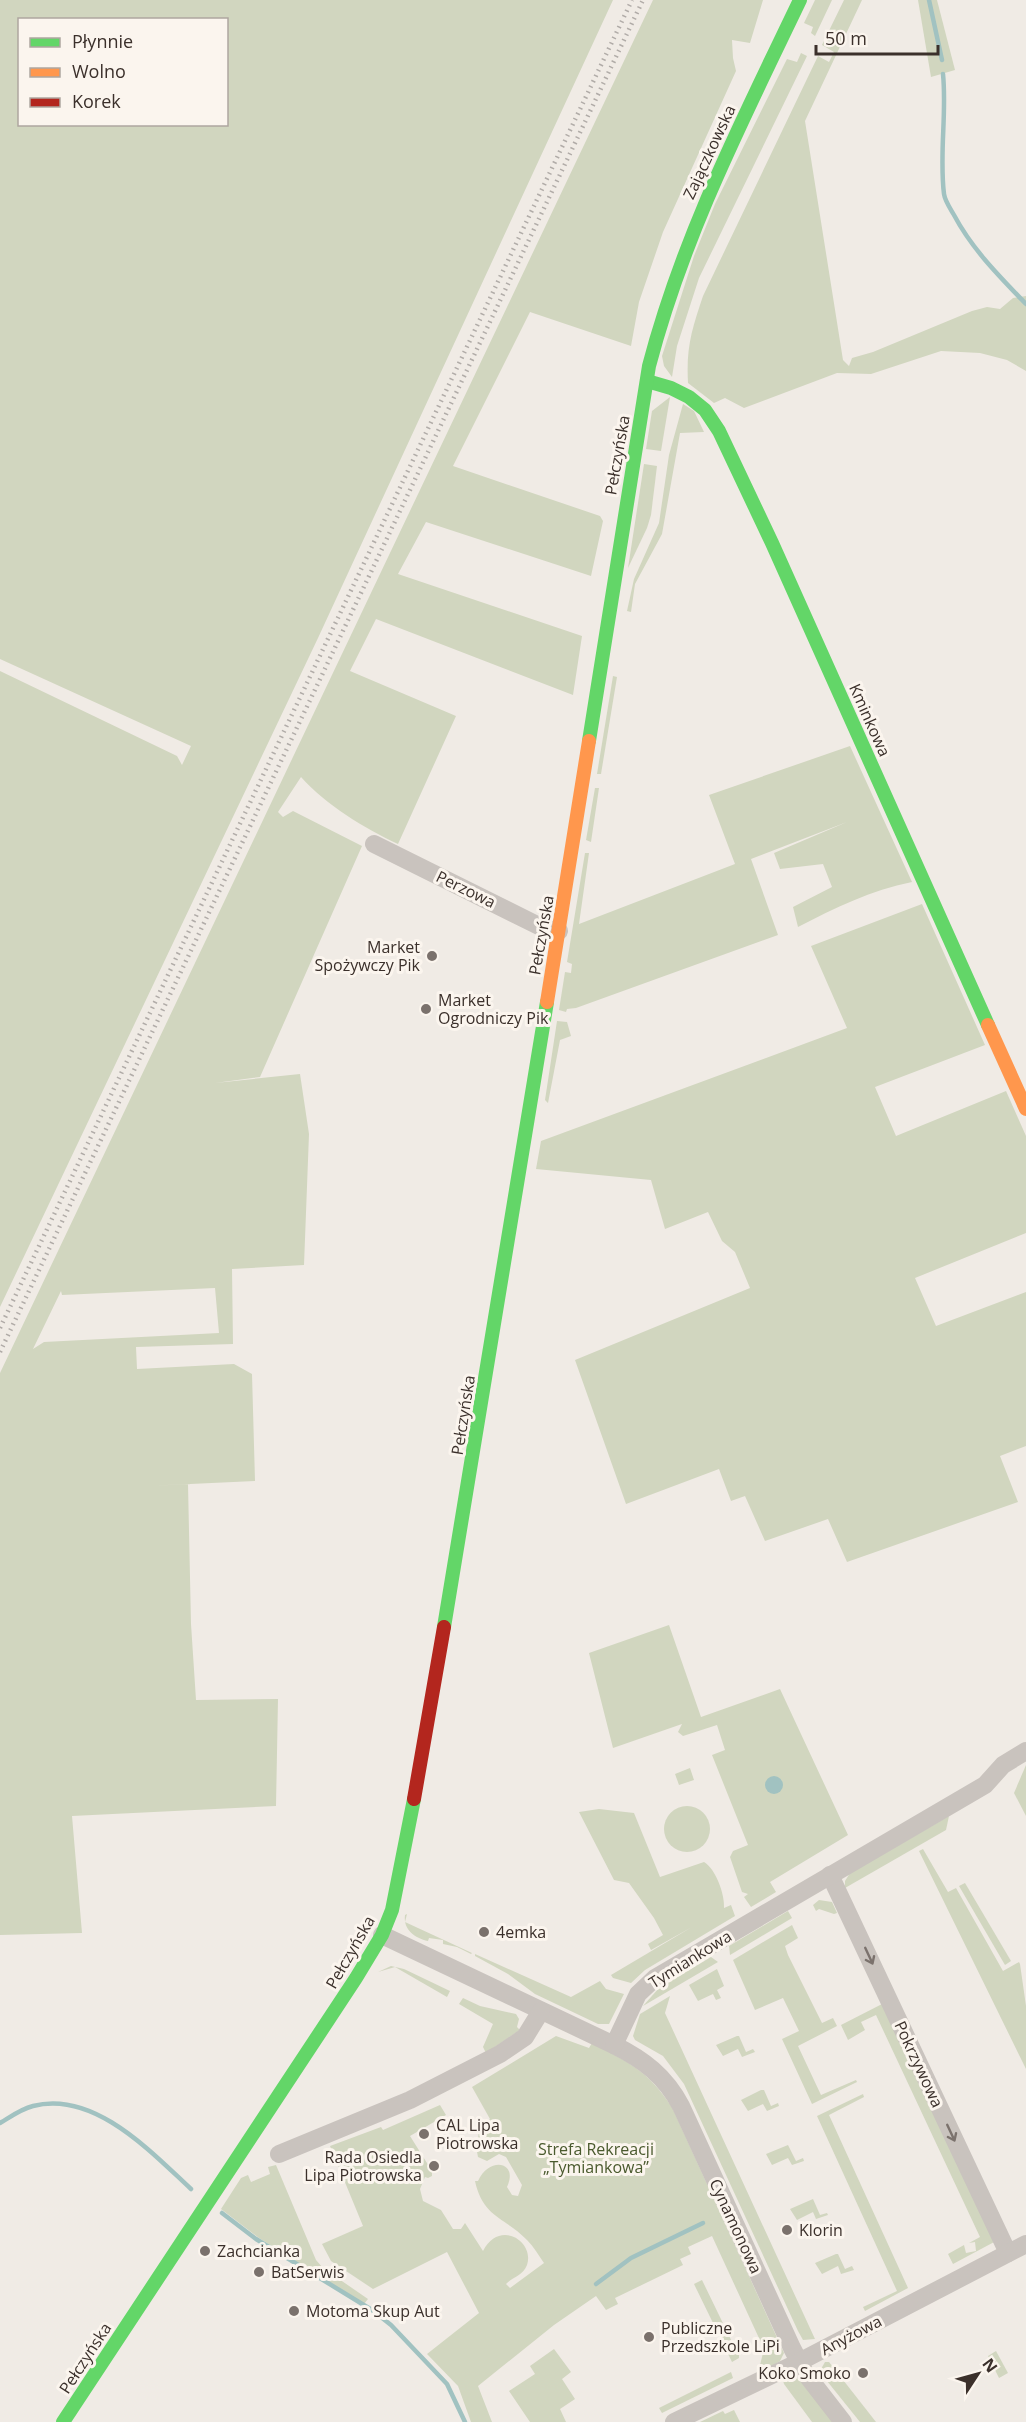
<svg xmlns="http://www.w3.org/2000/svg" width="1026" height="2422" font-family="'Open Sans',sans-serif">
	<rect width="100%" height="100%" fill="#f0ebe5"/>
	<g fill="#d1d6bf" fill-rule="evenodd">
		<path d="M0,0H613L318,638L0,1307V671L177,756L182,765L191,746L0,659ZM20,20H226V124H20Z"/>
		<path d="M653,0H763L750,43L732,40L733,58L736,71L663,232L639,302L631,346L530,312L453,466L600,516L603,521L591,576L426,522L398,574L582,636L573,695L376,619L350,671L456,716L398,844C364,828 326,805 301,777L278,812L283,817L293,811L362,846L260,1077L215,1083L300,1074L309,1134L304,1265L232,1269L233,1344L136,1347L137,1369L234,1364L252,1374L255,1481L147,1486L188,1484L191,1624L196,1700L278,1699L276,1806L72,1816L82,1933L0,1935V1373ZM215,1288L219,1333L44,1342L33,1349L61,1291L62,1295Z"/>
		<path d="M815,0H832L815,36L811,33L813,27L804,23Z"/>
		<path d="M844,0H862L805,121L843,360L849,366L852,358L873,352L972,311L987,307L1000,309L1013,298L1026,296V371L1007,360L980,353L941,351L871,374L837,373L744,408L725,398L714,403L688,383C686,347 692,329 703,296L818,56L829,62L834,52L822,45Z"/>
		<path d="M918,0H937L955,70L931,77Z"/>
		<path d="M801,53L807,56L699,278L677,346L672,377L664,366L662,356L694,256L715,204L787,59L797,62Z"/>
		<path d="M670,397L661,451L646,449L652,411Z"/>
		<path d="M683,404L694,411L704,432L680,433L662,534L635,584L631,612L627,611L634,579L659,523L669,455Z"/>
		<path d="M644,464L657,466L651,515L647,528L628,568Z"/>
		<path d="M613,676L617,677L601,774H597Z"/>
		<path d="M850,746L912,882C871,890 835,908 798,927L793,907L832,887L823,864L780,869L774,853L847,822L751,859L778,935L576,1008L567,1009L566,1012L559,1010L565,972L571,973L572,964L567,962L585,853H589L579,924L735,864L709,795Z"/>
		<path d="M595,788H599L591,842L586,840Z"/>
		<path d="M922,904L985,1045L875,1087L896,1136L1006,1091L1026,1136V1233L915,1278L936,1326L1026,1292V1446L1000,1456L1018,1502L847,1562L828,1519L765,1541L745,1496L731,1501L719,1469L626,1504L575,1360L750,1288L735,1252L722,1241L708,1212L665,1229L651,1180L536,1169L541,1141L847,1028L811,946Z"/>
		<path d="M557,1021L567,1022L571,1036L560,1040L548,1103L545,1100Z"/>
		<path d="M669,1625L701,1717L780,1689L848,1835L770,1882L776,1892L751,1907L744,1897L748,1894L742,1892L730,1857L733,1851L748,1845L712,1755L725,1750L717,1725L683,1736L678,1732L682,1724L613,1748L589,1653Z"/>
		<path d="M1026,1765V1816L1014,1793Z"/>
		<path d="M690,1768L694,1780L679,1785L675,1774Z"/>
		<circle cx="687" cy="1829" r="23"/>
		<path d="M599,1809L634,1813L660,1877L704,1862C716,1869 725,1895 724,1908L731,1905L735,1916L645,1970L631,1983L613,1978L611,1975L692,1927L651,1950L648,1944L663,1935L654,1918L629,1883L614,1880L579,1812Z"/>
		<path d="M949,1816L946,1830L845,1888V1881L850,1873Z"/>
		<path d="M923,1849L948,1892L956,1888L1003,1971L1019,1962L1020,1964L1026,2006V2069L919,1851Z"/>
		<path d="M965,1883L1011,1961L1005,1965L959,1886Z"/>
		<path d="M819,1900L832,1902L837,1913L834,1914L819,1909L816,1911L813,1905Z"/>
		<path d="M788,1911L792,1918L730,1955L729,1946Z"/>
		<path d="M407,1914L405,1922L472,1953L471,1954L457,1947L443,1944V1940L429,1938L428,1941C415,1938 403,1930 405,1915Z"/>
		<path d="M792,1925L798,1938L785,1946L788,1955L822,2023L833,2018L837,2026L798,2046L821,2095L856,2080L857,2082L812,2104L782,2039L799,2031L783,1998L755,2010L733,1960Z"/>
		<path d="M475,1954L571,1997L600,1981L606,1989L624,1994L609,2024H598L535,1994L508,1974L475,1956Z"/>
		<path d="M711,1957L718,1962L643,2006L659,1988Z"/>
		<path d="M391,1966L404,1969L450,1991L447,1997L395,1967L378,1972Z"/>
		<path d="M717,1969L724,1986L717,1990L721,1998L716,2000L713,1994L698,2001L689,1985Z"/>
		<path d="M670,1996L665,2013L815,2339L803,2340L798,2331L684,2084L663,2056L635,2040L633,2036L640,2014Z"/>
		<path d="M463,1998L480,2006L516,2014L519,2019L517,2027L520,2030L486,2053L483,2047L493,2024L459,2004Z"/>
		<path d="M884,2003L996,2241L953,2264L948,2254L964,2245L966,2253L976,2251L975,2242L969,2243L980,2237L876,2015L861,2022L865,2030L848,2040L841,2025Z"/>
		<path d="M556,2036L589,2048L592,2043C630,2063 647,2070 672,2107L784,2353L780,2361L767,2369L760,2365L764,2349L712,2236L688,2247L691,2254L680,2259L683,2265L615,2298L618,2304L606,2310L596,2296L554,2325L478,2386L492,2422H471L458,2386L427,2354L479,2313L447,2252L373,2289L331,2261L322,2244L363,2226L330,2146L381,2127L383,2130L440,2105L446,2115L410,2136L432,2171V2176L428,2178L425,2177L420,2189L423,2201L441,2210L453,2229H461L465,2223L483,2251C499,2219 535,2241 527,2265C523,2276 512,2277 506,2284L510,2288L544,2263C539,2256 534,2247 527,2240C505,2217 483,2218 475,2181H478C489,2156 519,2161 507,2187L512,2195L518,2196L522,2185L506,2157L499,2154L487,2161L478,2157L475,2141L478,2139L479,2131L476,2123L485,2122L490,2119L472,2087Z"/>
		<path d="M737,2036H739L746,2052L753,2049L755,2052L742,2057L738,2049L723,2056L716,2045Z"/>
		<path d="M761,2090H764L771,2106L778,2103L779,2106L767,2111L763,2104L748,2111L741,2100Z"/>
		<path d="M863,2094L864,2097L829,2115L908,2288L865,2311L863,2307L897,2291L817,2116Z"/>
		<path d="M788,2145L796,2161L803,2158L804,2161L792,2165L788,2158L772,2165L766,2154Z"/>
		<path d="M276,2165L316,2260L323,2268L368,2299L364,2304L259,2238L221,2209L241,2178L248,2175L251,2182L270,2174L268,2167Z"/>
		<path d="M813,2199L820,2215L827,2213L828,2215L816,2219L813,2212L797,2220L790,2209Z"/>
		<path d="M836,2254H838L845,2269L852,2266L854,2270L841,2274L838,2266L822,2274L815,2263Z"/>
		<path d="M702,2280L734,2346L737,2345L739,2351V2358L732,2362L694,2284Z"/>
		<path d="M554,2349L571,2372L562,2379L575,2399L560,2409L566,2422H530L509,2391L535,2374L530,2366Z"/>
		<path d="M996,2351L1008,2373L999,2378L988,2356Z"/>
		<path d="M825,2362H829L876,2422H860L823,2376L821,2369Z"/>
		<path d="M731,2372L733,2378L662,2413L659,2408Z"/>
		<path d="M790,2375L799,2379L834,2422H812L784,2384L782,2377Z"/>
		<path d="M734,2410L740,2422H700L723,2411L725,2414Z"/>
	</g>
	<circle fill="#a1c2c1" cx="774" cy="1785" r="9"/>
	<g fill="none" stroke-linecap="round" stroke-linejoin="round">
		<g stroke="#a1c2c1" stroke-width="4.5">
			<path d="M929,0L942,60"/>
			<path d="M943,74C947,114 939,154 944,194C945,201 950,208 954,215C972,249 999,276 1026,304"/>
			<path d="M0,2123C10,2117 21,2109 33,2106C94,2090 151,2152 191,2189"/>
			<path d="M222,2213L256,2239L372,2310L391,2325L447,2384L465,2422"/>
			<path d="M596,2284L631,2258L703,2223"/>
		</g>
		<g stroke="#c9c3be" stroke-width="18">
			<path d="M374,844L545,929L559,931"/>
			<path d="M830,1875L1008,2253"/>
			<path d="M382,1935L614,2045C644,2060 665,2076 681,2106L792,2348L805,2373L843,2422"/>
			<path d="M614,2045L638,1994L655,1978L985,1785L1003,1765L1026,1751"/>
			<path d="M279,2154L410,2100L500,2054L525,2037L541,2011"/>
			<path d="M674,2422L799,2362L1026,2244"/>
		</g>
		<g stroke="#63d668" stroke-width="14">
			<path d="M647,381L671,388L689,397L705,410L719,431L772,543L988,1025"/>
			<path d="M589,741L649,366C683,236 742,121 800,0"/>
			<path d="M444,1627L547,1002"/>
			<path d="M63,2422L356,1978L382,1935L392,1910L414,1799"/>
		</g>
		<g stroke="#ff974d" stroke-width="14">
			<path d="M547,1002L589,741"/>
			<path d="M988,1025L1026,1109"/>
		</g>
		<path stroke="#b3261e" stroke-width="14" d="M414,1799L444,1627"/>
		<g stroke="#b1aca8" stroke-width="4.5" stroke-dasharray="1.5 4.5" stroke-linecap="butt">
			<path d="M0,1328L632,0"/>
			<path d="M0,1352L643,0"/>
		</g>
	</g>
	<defs><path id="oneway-shaft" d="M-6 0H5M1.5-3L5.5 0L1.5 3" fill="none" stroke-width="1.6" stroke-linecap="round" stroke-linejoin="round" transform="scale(1.5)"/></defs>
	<g stroke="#7b726d">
		<use href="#oneway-shaft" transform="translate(869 1956) rotate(65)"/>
		<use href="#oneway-shaft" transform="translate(951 2133) rotate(65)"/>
	</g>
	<g fill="#7a716c" stroke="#fbf5ee" stroke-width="2">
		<circle cx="432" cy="956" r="6"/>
		<circle cx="426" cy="1009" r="6"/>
		<circle cx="484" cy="1932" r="6"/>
		<circle cx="424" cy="2134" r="6"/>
		<circle cx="434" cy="2166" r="6"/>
		<circle cx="787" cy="2230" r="6"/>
		<circle cx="205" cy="2251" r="6"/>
		<circle cx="259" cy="2272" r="6"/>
		<circle cx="294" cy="2311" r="6"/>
		<circle cx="649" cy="2337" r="6"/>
		<circle cx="863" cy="2373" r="6"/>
	</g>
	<g text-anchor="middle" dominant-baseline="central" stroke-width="6" stroke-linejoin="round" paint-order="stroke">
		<g font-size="16" fill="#3b302b" stroke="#fbf5ee">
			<text transform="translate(709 152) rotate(-65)">Zajączkowska</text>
			<text transform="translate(617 455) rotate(-80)">Pełczyńska</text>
			<text transform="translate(870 720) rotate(66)">Kminkowa</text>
			<text transform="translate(466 889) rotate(26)">Perzowa</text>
			<text transform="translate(541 935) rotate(-80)">Pełczyńska</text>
			<text transform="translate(463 1415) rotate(-81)">Pełczyńska</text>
			<text transform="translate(350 1952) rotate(-60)">Pełczyńska</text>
			<text transform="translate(690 1959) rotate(-32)">Tymiankowa</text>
			<text transform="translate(919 2064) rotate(65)">Pokrzywowa</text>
			<text transform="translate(736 2226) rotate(65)">Cynamonowa</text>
			<text transform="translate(851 2335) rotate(-28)">Anyżowa</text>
			<text transform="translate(85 2358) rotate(-57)">Pełczyńska</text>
		</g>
		<g font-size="16" fill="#3b302b" stroke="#fbf5ee" text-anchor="start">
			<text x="420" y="947" text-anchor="end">Market<tspan x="420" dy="18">Spożywczy Pik</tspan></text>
			<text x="438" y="1000">Market<tspan x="438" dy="18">Ogrodniczy Pik</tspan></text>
			<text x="496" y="1932">4emka</text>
			<text x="436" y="2125">CAL Lipa<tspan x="436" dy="18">Piotrowska</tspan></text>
			<text x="422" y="2157" text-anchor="end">Rada Osiedla<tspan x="422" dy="18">Lipa Piotrowska</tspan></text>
			<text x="799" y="2230">Klorin</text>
			<text x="217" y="2251">Zachcianka</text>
			<text x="271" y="2272">BatSerwis</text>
			<text x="306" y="2311">Motoma Skup Aut</text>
			<text x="661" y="2328">Publiczne<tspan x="661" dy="18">Przedszkole LiPi</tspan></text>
			<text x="851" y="2373" text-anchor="end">Koko Smoko</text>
		</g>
		<g font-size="16" fill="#4a5a2e" stroke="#fbf5ee">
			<text x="596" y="2149">Strefa Rekreacji<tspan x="596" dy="18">„Tymiankowa”</tspan></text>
		</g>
	</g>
	<rect x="18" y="18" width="210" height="108" fill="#fbf5ee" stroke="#aea6a0" stroke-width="1.5"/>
	<rect x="30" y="38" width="30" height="9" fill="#63d668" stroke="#aea6a0" stroke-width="1.5"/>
	<text x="72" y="48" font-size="18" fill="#3b302b">Płynnie</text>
	<rect x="30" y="68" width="30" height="9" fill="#ff974d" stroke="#aea6a0" stroke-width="1.5"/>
	<text x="72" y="78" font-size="18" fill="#3b302b">Wolno</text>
	<rect x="30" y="98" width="30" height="9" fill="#b3261e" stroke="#aea6a0" stroke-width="1.5"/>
	<text x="72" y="108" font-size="18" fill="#3b302b">Korek</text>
	<g transform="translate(978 2374) rotate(54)" stroke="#fbf5ee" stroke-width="4.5" paint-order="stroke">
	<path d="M0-4.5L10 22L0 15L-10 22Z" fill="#3b302b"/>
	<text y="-9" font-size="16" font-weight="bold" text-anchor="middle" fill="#3b302b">N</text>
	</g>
	<path d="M816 45v9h122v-9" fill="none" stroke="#3b302b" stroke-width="3"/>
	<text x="825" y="45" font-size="18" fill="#3b302b" stroke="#fbf5ee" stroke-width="4.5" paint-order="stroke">50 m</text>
</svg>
